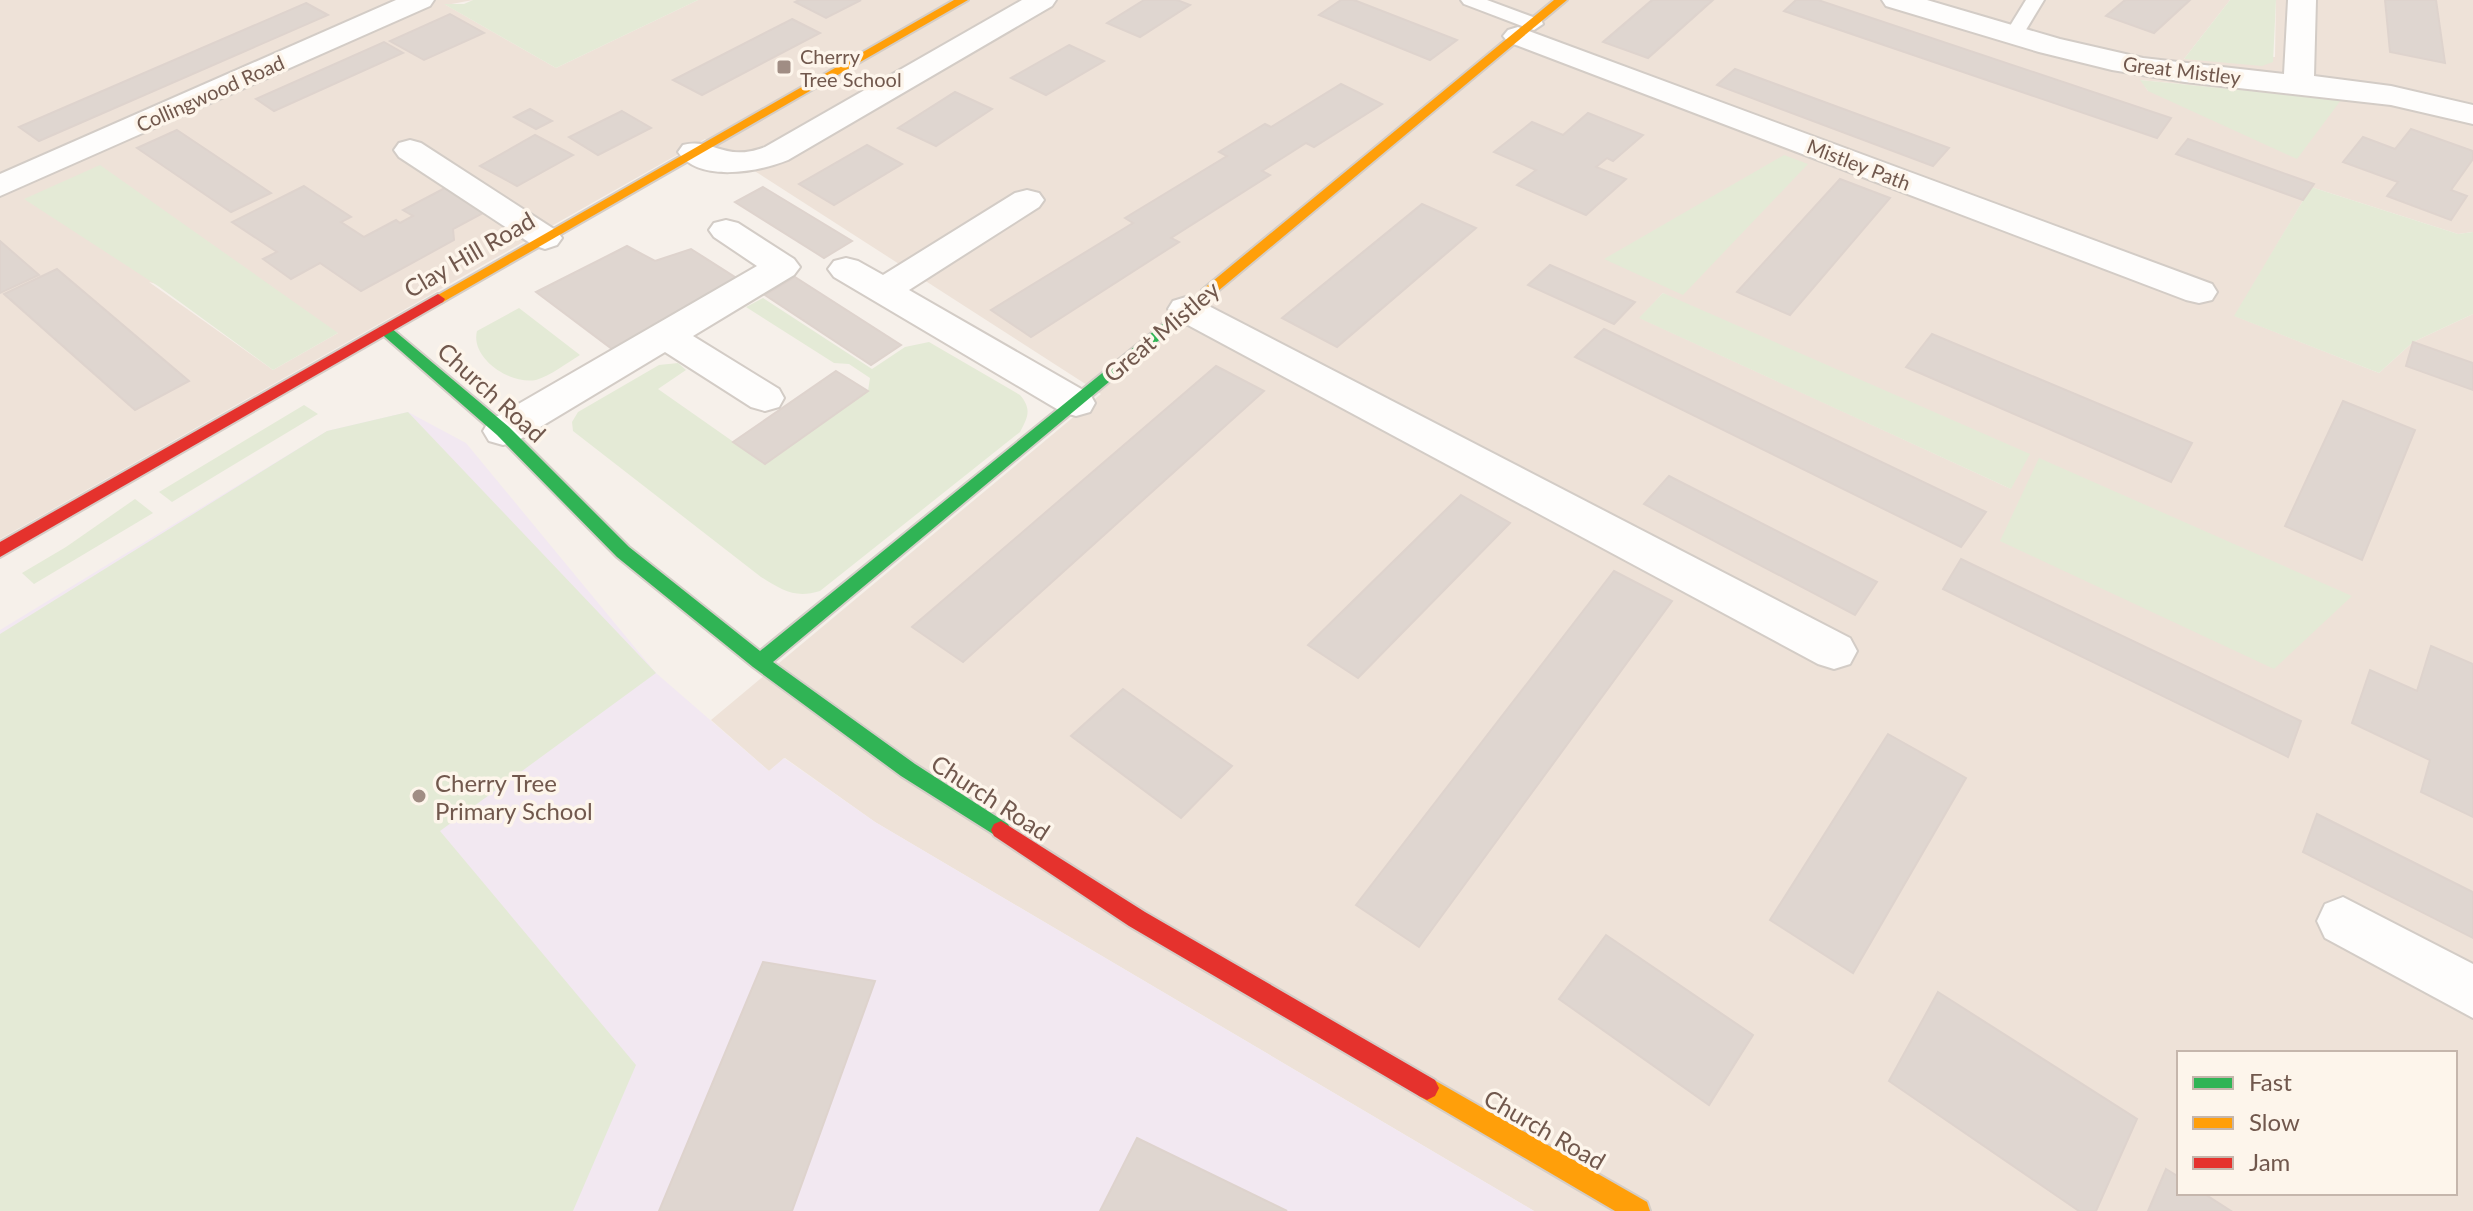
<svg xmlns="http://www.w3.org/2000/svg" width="2473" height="1211" font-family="Lato,sans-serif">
	<rect width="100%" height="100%" fill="#f6f0ea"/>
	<path fill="#eee2d8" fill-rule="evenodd" d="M0,0H473L446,5L556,68L698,0H2230L2184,59L2275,57L2276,0H2473V232L2458,234L2311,187L2235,316L2379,373L2413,342L2473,314V1211H1534L875,822L785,758L769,771L711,720L1101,394L705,139L0,539ZM2141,80L2340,100V101L2148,91ZM149,282L338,333L273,370ZM1663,293L2011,489L1640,318ZM2179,1053H2455V1193H2179Z"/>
	<path fill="#f2e8f1" d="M408,412L466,443L656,673L769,771L784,758L875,822L1534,1211H0V630L327,431Z"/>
	<g fill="#e4ead6">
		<path d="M473,0H698L556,68L444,4H464Z"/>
		<path d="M2230,0H2276L2273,62L2262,66L2184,59Z"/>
		<path d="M2140,80L2341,100L2297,159L2148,91Z"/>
		<path d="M1784,155L1808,164L1683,295L1604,259Z"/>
		<path d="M100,165L338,333L273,370L158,286L24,199Z"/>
		<path d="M2311,187L2458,234L2473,232V314L2413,342L2379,373L2234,316Z"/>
		<path d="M1663,293L2030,454L2011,489L1639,318Z"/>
		<path d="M763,298L872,369L905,347L929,342L1020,395C1032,409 1028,417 1020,432L820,591C795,599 782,590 761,577L573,431L572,422L578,412L659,365L678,363L686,370L658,389L765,464L868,391L870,378L849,364L834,363L746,307Z"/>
		<path d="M519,308L580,355C567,363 550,376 536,380C510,385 470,358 477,331Z"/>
		<path d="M304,405L318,414L172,502L159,492Z"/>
		<path d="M408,412L656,673L440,831L636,1065L573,1211H0V634L327,431Z"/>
		<path d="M2039,458L2352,596L2274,669L2000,541Z"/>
		<path d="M135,499L153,513L34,584L22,573L66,547Z"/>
	</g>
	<g fill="#dfd6d0" stroke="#ded3cd" stroke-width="2">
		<path d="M799,0H861L826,18L795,2Z"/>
		<path d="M1144,0H1177L1190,5L1140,37L1107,23Z"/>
		<path d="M1341,0H1354L1457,40L1430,60L1319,15Z"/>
		<path d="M1652,0H1713L1648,58L1603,42Z"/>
		<path d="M1796,0H1818L2171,118L2157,138L1784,11Z"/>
		<path d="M2125,0H2190L2154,33L2106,16Z"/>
		<path d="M2385,0H2436L2445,63L2390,52Z"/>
		<path d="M306,3L328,15L39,141L19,127Z"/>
		<path d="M450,14L484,33L424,60L390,41Z"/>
		<path d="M792,19L820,33L702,95L673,80Z"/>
		<path d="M384,42L403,53L274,111L256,99Z"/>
		<path d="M1069,45L1104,61L1046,95L1011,78Z"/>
		<path d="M1735,69L1949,148L1933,166L1717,85Z"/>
		<path d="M1341,84L1382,104L1314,147L1306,143L1262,171L1270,175L1171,238L1179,242L1031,337L991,310L1133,223L1125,218L1227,156L1219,152L1265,124L1271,127Z"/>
		<path d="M955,92L992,109L936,146L898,128Z"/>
		<path d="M530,109L552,121L536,129L514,117Z"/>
		<path d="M622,111L651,128L598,155L569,137Z"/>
		<path d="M1588,113L1643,135L1613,161L1607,158L1596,167L1626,179L1586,215L1517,185L1536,170L1494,152L1532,122L1563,135Z"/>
		<path d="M2411,129L2473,151V159L2451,190L2467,196L2451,220L2387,196L2398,182L2343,162L2363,137L2395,149Z"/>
		<path d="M177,130L271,193L231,212L137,148Z"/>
		<path d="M535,135L573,155L517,186L480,166Z"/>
		<path d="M2188,139L2314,184L2303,200L2176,154Z"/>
		<path d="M867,145L902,164L834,205L799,184Z"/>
		<path d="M1840,179L1890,198L1790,315L1737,292Z"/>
		<path d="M304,186L351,217L341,222L364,237L396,220L400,223L413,216L403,210L445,188L485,212L453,229L454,240L361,291L320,263L291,279L263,259L277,252L232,222Z"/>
		<path d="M763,187L852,241L824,258L735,202Z"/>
		<path d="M1422,204L1476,228L1337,347L1282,318Z"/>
		<path d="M0,241L39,275L0,293Z"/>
		<path d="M627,246L655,261L691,249L738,279L612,349L536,292Z"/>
		<path d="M1550,265L1635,302L1614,324L1528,285Z"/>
		<path d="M57,269L189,381L135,410L4,294Z"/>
		<path d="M795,277L901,345L871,365L765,295Z"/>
		<path d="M1604,329L1986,512L1961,547L1575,357Z"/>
		<path d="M1932,334L2192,443L2171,482L1906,367Z"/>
		<path d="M2413,342L2473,363V390L2406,366Z"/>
		<path d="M1216,366L1264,391L963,662L912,627Z"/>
		<path d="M836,371L868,391L765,464L733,442Z"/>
		<path d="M2343,401L2415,430L2362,560L2285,526Z"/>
		<path d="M1669,476L1877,582L1855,615L1644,504Z"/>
		<path d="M1461,495L1510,523L1358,678L1308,645Z"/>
		<path d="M1961,559L2301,721L2288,757L1943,589Z"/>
		<path d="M1614,571L1672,601L1419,947L1356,905Z"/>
		<path d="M2431,646L2473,664V817L2421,792L2430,760L2352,723L2370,670L2417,691Z"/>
		<path d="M1123,689L1232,766L1181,818L1071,736Z"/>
		<path d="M1888,734L1966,778L1853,973L1770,920Z"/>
		<path d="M2317,814L2473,892V938L2303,852Z"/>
		<path d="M1606,935L1753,1035L1709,1105L1559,999Z"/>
		<path d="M763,962L875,981L792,1211H659Z"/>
		<path d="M1938,992L2137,1119L2096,1211H2079L1889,1081Z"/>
		<path d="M1137,1138L1287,1211H1100Z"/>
		<path d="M2166,1169L2179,1177V1193H2203L2231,1211H2148Z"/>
	</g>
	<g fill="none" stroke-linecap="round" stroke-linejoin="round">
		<defs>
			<g id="lane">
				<path d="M1461,0H1487L1541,20L1543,24L1534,30L1527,28L1464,4Z"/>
				<path d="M2026,0H2044L2021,38H2007L2005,34Z"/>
			</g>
			<g id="street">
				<path d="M396,0H434L430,6L0,196V174Z"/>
				<path d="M1022,0H1056L1052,6L788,160C758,172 699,183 678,152L683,145C714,137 723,163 765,147Z"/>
				<path d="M1882,0H1927L2060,39L2143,58L2284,74L2288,0H2316L2314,76L2391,86L2473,105V124L2391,105L2185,82L2112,70L2039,52L1886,6Z"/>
				<path d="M1518,27L2212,284L2217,292L2212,300L2199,303L2186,300L1508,42L1503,36L1508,30Z"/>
				<path d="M410,140L421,143L557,231L562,238L557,245L545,249L533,245L399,157L394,150L399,143Z"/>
				<path d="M1027,190L1039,193L1044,200L1039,207L909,290L1090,394L1095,403L1090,412L1076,416L1062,412L834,277L828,269L834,261L846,258L858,261L883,275L1015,193Z"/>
				<path d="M726,220L738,223L794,259L800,267L794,275L693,336L779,389L784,398L779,407L765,411L751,407L665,352L517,441L503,445L489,441L483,431L489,421L757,266L714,237L709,230L714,223Z"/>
				<path d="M1186,297L1199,301L1850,638L1857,651L1850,664L1834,669L1818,664L1173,317L1168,309L1173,301Z"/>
				<path d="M2343,897L2473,964V1018L2325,938L2317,921L2325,904Z"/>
			</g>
			<path id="fast" d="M1207,288L1214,293L1212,296L773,662L915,764L1008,824L1011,830L1008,836L1001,839L901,776L753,667L617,557L497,435L377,330L380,327H390L509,427L629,547L760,651Z"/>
			<g id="slow">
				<path d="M954,0H968L443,302L438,304L431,299Z"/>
				<path d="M1554,0H1567L1212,296H1202V290Z"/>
				<path d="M1427,1076L1647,1202L1650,1211H1615L1419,1096L1415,1088L1419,1080Z"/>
			</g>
			<g id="jam">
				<path d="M438,294L445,299L443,302L0,557V542Z"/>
				<path d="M1001,821L1145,912L1435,1080L1439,1088L1435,1096L1427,1100L1419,1096L1129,926L994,836L991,830L994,824Z"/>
			</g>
		</defs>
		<use href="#lane" stroke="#d3ccc6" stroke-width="4"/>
		<use href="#street" stroke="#d3ccc6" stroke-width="4"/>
		<use href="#fast" stroke="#d4cdc7" stroke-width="4"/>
		<use href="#slow" stroke="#d4cdc7" stroke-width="4"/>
		<use href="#jam" stroke="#d4cdc7" stroke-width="4"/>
		<use href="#lane" fill="#fefdfc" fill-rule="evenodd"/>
		<use href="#street" fill="#fefdfc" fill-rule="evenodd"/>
		<use href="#fast" fill="#30b455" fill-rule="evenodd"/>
		<use href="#slow" fill="#ff9f0a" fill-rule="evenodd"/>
		<use href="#jam" fill="#e5322d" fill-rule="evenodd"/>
	</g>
	<g fill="#a08d84" stroke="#fdf5eb" stroke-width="3">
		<rect x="776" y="59" width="16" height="16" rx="4"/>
		<circle cx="419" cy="796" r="8"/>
	</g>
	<g text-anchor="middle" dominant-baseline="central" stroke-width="7" stroke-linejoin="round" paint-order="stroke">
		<g font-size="20" fill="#71584d" stroke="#fdf5eb" text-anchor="start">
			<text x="800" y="56">Cherry<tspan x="800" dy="23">Tree School</tspan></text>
		</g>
		<g font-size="20" fill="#71584d" stroke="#fdf5eb">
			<text transform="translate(2182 70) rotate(7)">Great Mistley</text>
			<text transform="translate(210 93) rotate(-24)">Collingwood Road</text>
			<text transform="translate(1859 164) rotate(21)">Mistley Path</text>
		</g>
		<g font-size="24" fill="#71584d" stroke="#fdf5eb">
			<text transform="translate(469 254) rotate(-30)">Clay Hill Road</text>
			<text transform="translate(1161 331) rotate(-40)">Great Mistley</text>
			<text transform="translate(492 392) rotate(42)">Church Road</text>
			<text transform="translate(991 797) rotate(33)">Church Road</text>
			<text transform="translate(1545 1129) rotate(30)">Church Road</text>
		</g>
		<g font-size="24" fill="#71584d" stroke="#fdf5eb" text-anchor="start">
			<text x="435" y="782">Cherry Tree<tspan x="435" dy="28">Primary School</tspan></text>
		</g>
	</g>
	<rect x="2177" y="1051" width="280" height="144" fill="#fdf5eb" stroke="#c5b6ac" stroke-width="2"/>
	<rect x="2193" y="1077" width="40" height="12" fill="#30b455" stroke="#c5b6ac" stroke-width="2"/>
	<text x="2249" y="1091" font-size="24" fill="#71584d">Fast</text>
	<rect x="2193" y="1117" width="40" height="12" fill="#ff9f0a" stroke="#c5b6ac" stroke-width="2"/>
	<text x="2249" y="1131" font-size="24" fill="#71584d">Slow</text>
	<rect x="2193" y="1157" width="40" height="12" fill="#e5322d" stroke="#c5b6ac" stroke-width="2"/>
	<text x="2249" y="1171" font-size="24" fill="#71584d">Jam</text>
</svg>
